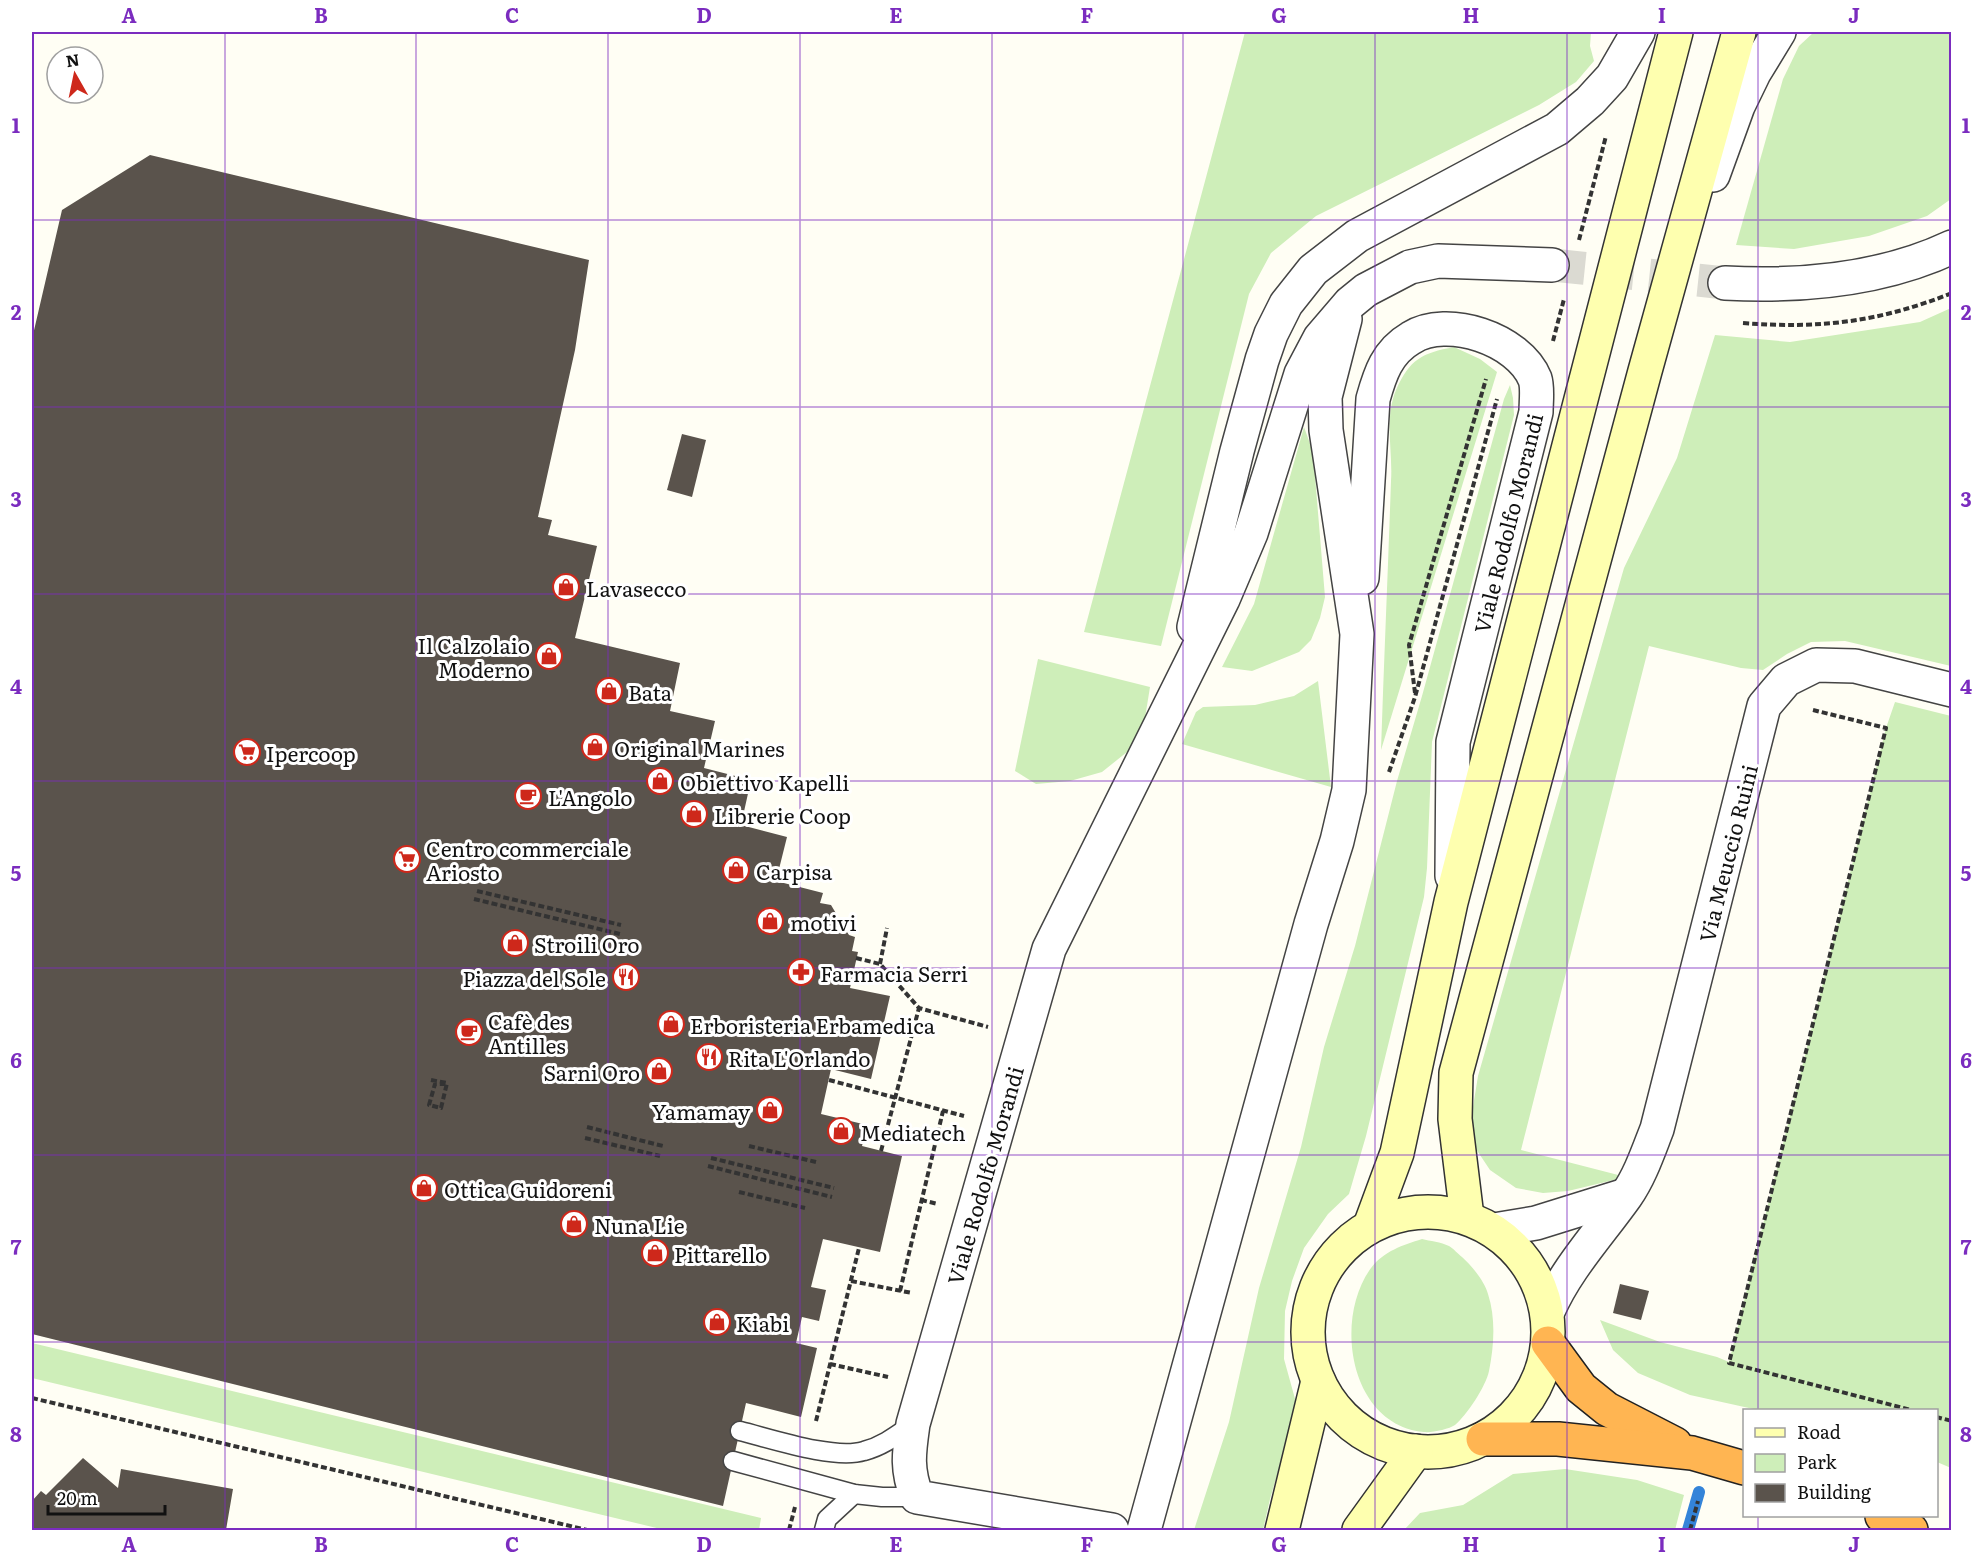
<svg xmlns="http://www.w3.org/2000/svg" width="1983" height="1562" font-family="Literata,serif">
	<rect width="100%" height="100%" fill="#fffef4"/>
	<g fill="#ceeeb9">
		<path d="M1245,32H1591L1590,46L1594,61L1576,82L1539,105L1316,216L1271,253L1249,294L1161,646L1084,632Z"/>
		<path d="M1814,32H1951V199L1927,216L1869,236L1794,249L1736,245L1783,79L1799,46Z"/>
		<path d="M1951,308V666L1845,641L1811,642L1787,654L1763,670L1741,668L1649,646L1521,1150L1626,1177L1568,1191L1543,1193L1516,1188L1490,1170L1472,1143V1113L1478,1076L1624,568L1677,458L1715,335L1790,342L1920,322Z"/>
		<path d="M1454,347L1480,359L1497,372L1381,750C1384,660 1388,570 1391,481C1393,451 1384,419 1396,390C1410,359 1422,353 1454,347Z"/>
		<path d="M1510,385L1513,398L1514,415L1432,742L1427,868L1424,897L1366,1136L1349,1194L1328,1214L1304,1248L1292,1281L1285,1311L1284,1359L1297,1406L1270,1499L1263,1530H1194L1229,1422L1259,1288L1301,1147L1324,1047L1355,946L1397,781L1422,696L1504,399Z"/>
		<path d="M1304,427L1313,452L1325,597L1320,618L1311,640L1299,652L1252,671L1222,667L1254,604Z"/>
		<path d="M1038,659L1150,687L1145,718L1132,748L1102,772L1070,781L1036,784L1015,771Z"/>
		<path d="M1318,681L1331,787L1182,744L1196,712L1203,707L1255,705L1294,696Z"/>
		<path d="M1895,702L1951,716V1468L1937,1462L1936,1410H1758L1690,1395L1638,1373L1613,1350L1600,1320L1660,1342L1717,1357L1729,1362L1886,728Z"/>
		<path d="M1422,1239C1430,1241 1441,1242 1449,1246C1453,1248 1458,1254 1462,1257C1472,1266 1485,1282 1488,1294C1496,1319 1494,1346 1489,1371C1486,1386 1467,1415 1455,1425C1449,1429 1432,1433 1424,1432C1350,1425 1333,1320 1371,1268C1384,1251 1403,1245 1422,1239Z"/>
		<path d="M32,1343L761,1518L759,1530H665L32,1378Z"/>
		<path d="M1565,1469L1637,1480L1684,1495L1675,1530H1404L1420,1513L1463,1505L1513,1474Z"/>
	</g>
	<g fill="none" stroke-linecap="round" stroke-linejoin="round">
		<path stroke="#3484d9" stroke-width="12" d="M1688,1530L1699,1492"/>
	</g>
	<g fill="#5a534c">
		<path d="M150,155L589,260L575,350L538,517L552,520L548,535L597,546L575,638L680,663L670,711L715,721L704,768L751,780L741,825L787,837L776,881L823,893L820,903L831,905L849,935L855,937L852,951L858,952L850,988L890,996L871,1079L831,1069L821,1114L867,1125L862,1146L902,1156L880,1252L823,1239L811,1287L826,1290L819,1321L802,1317L796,1343L817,1348L801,1417L746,1403L723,1506L32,1334V339L62,210Z"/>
		<path d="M682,434L706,440L692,497L667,490Z"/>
		<path d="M1620,1284L1649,1291L1641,1320L1613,1313Z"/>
		<path d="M83,1458L118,1488L121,1469L233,1489L226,1530H32V1501L41,1491L46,1495Z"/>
	</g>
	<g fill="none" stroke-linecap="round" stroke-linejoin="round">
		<path stroke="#dbdad2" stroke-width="33" stroke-dasharray="33 16" stroke-linecap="butt" d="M1552,265L1725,283"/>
		<defs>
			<g id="lane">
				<path d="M740,1431C772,1439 834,1460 864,1451C883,1446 897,1435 913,1424"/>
				<path d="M733,1461L854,1494L882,1497H917"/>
				<path d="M824,1530L827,1519L854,1494"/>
			</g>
			<g id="street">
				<path d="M1713,175L1738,106L1754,73L1779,32"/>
				<path d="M1725,283C1801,287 1882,280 1952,247"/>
				<path d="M1362,578L1373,399C1380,374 1387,352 1411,338C1447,315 1519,339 1535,379C1538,388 1536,402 1536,412L1453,742L1452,876"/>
				<path d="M1194,627L1237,451L1262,360L1271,334L1286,304L1313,270L1357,236L1557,129L1590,101L1612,77L1638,32"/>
				<path d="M1494,1230L1536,1223L1626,1195"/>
				<path d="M1548,1311C1566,1269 1599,1234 1626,1196C1640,1176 1648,1152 1657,1129L1764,706L1786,680L1816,665L1855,666L1952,690"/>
				<path d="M1112,1530L917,1497C906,1469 909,1452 913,1424L1049,949L1223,599L1251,533L1301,374L1320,338L1350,303L1366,290L1410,267L1438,261L1552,265"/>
				<path d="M1144,1530L1311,924L1337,841L1349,790L1357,634L1326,430L1325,397L1345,319"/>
			</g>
			<g id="secondary">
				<circle cx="1428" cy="1332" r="120"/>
				<path d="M1467,1217L1455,1119L1456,1073L1645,371L1739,32"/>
				<path d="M1370,1226L1397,1153L1451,902L1676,32"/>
				<path d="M1282,1530L1318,1381"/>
				<path d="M1359,1530L1416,1451"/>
			</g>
			<g id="highway">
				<path d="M1548,1343L1581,1388L1607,1409L1675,1444"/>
				<path d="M1483,1439H1558L1692,1453L1744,1468"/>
				<path d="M1882,1516L1911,1530"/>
			</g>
		</defs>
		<use href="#lane" stroke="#444" stroke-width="21"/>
		<use href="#street" stroke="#444" stroke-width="36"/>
		<use href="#secondary" stroke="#333" stroke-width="36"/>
		<use href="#highway" stroke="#222" stroke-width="36"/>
		<g stroke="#333" stroke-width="4" stroke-dasharray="6 3" stroke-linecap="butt">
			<path d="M1579,240L1606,136"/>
			<path d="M1743,323C1821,329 1879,322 1952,293"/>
			<path d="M1553,341L1564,299"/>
			<path d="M1415,693L1409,645L1486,379"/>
			<path d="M1813,710L1886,728L1729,1363L1911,1410"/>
			<path d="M1389,772L1415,697L1497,399"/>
			<path d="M477,891L621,925"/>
			<path d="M474,899L620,934"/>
			<path d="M856,958L880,964L919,1008L988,1027"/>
			<path d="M880,964L887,928"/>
			<path d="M431,1080L447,1083L441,1108L429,1105L435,1084H445"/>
			<path d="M829,1080L964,1116"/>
			<path d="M587,1127L663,1146"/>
			<path d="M585,1138L660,1156"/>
			<path d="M749,1146L816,1162"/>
			<path d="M881,1151L919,1008"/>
			<path d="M711,1158L834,1188"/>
			<path d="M708,1166L832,1197"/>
			<path d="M739,1192L805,1208"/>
			<path d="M921,1200L938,1204"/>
			<path d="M851,1281L912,1293"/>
			<path d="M900,1291L943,1111"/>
			<path d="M830,1364L888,1377"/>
			<path d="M32,1398L587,1530"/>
			<path d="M1936,1417L1952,1421"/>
			<path d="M816,1421L859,1248"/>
			<path d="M789,1530L795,1507"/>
			<path d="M1690,1530L1698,1501"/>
		</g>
		<use href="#lane" stroke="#fff" stroke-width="18"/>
		<use href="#street" stroke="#fff" stroke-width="33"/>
		<use href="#secondary" stroke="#feffaf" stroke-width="33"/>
		<use href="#highway" stroke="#ffb552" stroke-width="33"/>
	</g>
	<path fill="none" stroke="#7b2cbf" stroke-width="1.5" stroke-opacity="0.55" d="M225,32V1530M416,32V1530M608,32V1530M800,32V1530M992,32V1530M1183,32V1530M1375,32V1530M1567,32V1530M1758,32V1410M32,220H1952M32,407H1952M32,594H1952M32,781H1952M32,968H1952M32,1155H1952M32,1342H1952M1758,1516V1530"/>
	<defs>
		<symbol id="shop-ring" viewBox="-11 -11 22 22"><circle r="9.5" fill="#fff" stroke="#ce281b" stroke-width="1.5"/><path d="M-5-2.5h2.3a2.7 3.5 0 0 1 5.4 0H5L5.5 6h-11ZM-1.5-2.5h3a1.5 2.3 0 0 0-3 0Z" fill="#ce281b"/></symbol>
		<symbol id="supermarket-ring" viewBox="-11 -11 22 22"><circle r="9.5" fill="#fff" stroke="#ce281b" stroke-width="1.5"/><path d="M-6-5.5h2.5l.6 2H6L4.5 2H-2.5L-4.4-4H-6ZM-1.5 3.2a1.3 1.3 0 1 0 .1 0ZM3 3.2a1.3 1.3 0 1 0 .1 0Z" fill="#ce281b"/></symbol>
		<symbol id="cafe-ring" viewBox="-11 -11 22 22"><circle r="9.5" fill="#fff" stroke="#ce281b" stroke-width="1.5"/><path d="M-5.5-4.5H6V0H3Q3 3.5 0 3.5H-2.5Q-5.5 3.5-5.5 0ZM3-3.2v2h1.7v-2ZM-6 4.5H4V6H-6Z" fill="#ce281b"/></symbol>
		<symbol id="pharmacy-ring" viewBox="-11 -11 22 22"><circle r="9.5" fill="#fff" stroke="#ce281b" stroke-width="1.5"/><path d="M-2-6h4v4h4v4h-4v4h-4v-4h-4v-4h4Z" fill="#ce281b"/></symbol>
		<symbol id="restaurant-ring" viewBox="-11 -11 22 22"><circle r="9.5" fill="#fff" stroke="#ce281b" stroke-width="1.5"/><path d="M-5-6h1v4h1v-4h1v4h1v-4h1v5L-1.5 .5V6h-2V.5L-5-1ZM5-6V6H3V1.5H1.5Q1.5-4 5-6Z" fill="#ce281b"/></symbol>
	</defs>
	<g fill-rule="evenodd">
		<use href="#shop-ring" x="551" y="572" width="30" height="30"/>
		<use href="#shop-ring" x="534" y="641" width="30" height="30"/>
		<use href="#shop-ring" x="594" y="676" width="30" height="30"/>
		<use href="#shop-ring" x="580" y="732" width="30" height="30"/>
		<use href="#supermarket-ring" x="232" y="737" width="30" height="30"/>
		<use href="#shop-ring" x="645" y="766" width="30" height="30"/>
		<use href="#cafe-ring" x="513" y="781" width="30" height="30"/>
		<use href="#shop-ring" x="679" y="799" width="30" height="30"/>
		<use href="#supermarket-ring" x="392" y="844" width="30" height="30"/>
		<use href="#shop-ring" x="721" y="855" width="30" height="30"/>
		<use href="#shop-ring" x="755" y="906" width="30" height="30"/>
		<use href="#shop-ring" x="500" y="928" width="30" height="30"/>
		<use href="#pharmacy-ring" x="786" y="957" width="30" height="30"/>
		<use href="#restaurant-ring" x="611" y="962" width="30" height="30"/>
		<use href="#shop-ring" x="656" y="1009" width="30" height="30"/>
		<use href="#cafe-ring" x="454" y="1017" width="30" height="30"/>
		<use href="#restaurant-ring" x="694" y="1042" width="30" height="30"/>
		<use href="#shop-ring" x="644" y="1056" width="30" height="30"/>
		<use href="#shop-ring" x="755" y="1095" width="30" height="30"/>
		<use href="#shop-ring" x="826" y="1116" width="30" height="30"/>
		<use href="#shop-ring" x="409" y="1173" width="30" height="30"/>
		<use href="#shop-ring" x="559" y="1209" width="30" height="30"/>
		<use href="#shop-ring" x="640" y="1238" width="30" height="30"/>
		<use href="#shop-ring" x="702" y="1307" width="30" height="30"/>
	</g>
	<g text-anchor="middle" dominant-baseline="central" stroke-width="6" stroke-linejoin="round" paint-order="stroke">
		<g font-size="21" fill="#111" stroke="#fff">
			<text transform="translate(1507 523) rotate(-76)">Viale Rodolfo Morandi</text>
			<text transform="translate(1727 853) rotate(-76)">Via Meuccio Ruini</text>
			<text transform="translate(984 1175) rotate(-74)">Viale Rodolfo Morandi</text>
		</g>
		<g font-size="21" fill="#111" stroke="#fff" text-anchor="start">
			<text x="586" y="587">Lavasecco</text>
			<text x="530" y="644" text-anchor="end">Il Calzolaio<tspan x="530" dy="24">Moderno</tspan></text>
			<text x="628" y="691">Bata</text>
			<text x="614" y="747">Original Marines</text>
			<text x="266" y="752">Ipercoop</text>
			<text x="680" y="781">Obiettivo Kapelli</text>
			<text x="548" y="796">L'Angolo</text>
			<text x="714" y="814">Librerie Coop</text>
			<text x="426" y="847">Centro commerciale<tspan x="426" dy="24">Ariosto</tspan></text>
			<text x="756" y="870">Carpisa</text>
			<text x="790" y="921">motivi</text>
			<text x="534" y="943">Stroili Oro</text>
			<text x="820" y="972">Farmacia Serri</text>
			<text x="606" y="977" text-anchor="end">Piazza del Sole</text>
			<text x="488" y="1020">Cafè des<tspan x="488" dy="24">Antilles</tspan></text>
			<text x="690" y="1024">Erboristeria Erbamedica</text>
			<text x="728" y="1057">Rita L'Orlando</text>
			<text x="640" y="1071" text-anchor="end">Sarni Oro</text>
			<text x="750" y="1110" text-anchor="end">Yamamay</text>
			<text x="860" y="1131">Mediatech</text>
			<text x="444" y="1188">Ottica Guidoreni</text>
			<text x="594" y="1224">Nuna Lie</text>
			<text x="674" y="1253">Pittarello</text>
			<text x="736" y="1322">Kiabi</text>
		</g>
	</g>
	<rect width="1983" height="1562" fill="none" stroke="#ffffff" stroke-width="66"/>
	<rect x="1743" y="1409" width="195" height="108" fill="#ffffff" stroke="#a0a0a0" stroke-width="1.5"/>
	<rect x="1755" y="1428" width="30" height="9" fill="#feffaf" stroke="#a0a0a0" stroke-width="1.5"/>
	<text x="1797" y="1439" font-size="18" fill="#111111">Road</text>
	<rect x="1755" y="1454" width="30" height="18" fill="#ceeeb9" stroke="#a0a0a0" stroke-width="1.5"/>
	<text x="1797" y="1469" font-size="18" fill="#111111">Park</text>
	<rect x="1755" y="1484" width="30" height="18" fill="#5a534c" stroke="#a0a0a0" stroke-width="1.5"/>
	<text x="1797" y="1499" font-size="18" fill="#111111">Building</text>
	<g transform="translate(75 75) rotate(351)"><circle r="28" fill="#ffffff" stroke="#a0a0a0" stroke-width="1.5"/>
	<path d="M0-4.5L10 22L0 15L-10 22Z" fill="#ce281b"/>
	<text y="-9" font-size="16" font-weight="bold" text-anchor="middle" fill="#111111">N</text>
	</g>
	<path d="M48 1505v9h117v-9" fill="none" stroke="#111111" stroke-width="3"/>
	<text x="57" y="1505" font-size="18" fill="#111111" stroke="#ffffff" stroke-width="4.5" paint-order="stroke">20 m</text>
	<rect x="33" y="33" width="1917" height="1496" fill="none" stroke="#7b2cbf" stroke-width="2"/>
	<g font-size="20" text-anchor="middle" font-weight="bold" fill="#7b2cbf">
		<text x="129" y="23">A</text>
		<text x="321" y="23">B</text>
		<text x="512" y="23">C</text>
		<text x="704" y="23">D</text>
		<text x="896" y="23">E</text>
		<text x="1087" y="23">F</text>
		<text x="1279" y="23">G</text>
		<text x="1471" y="23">H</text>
		<text x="1662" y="23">I</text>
		<text x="1854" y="23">J</text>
		<text x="16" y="133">1</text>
		<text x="1966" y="133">1</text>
		<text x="16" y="320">2</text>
		<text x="1966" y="320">2</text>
		<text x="16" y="507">3</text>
		<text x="1966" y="507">3</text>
		<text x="16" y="694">4</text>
		<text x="1966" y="694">4</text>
		<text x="16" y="881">5</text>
		<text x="1966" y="881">5</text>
		<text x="16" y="1068">6</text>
		<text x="1966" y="1068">6</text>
		<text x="16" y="1255">7</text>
		<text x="1966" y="1255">7</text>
		<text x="16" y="1442">8</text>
		<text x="1966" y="1442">8</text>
		<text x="129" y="1552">A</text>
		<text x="321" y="1552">B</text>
		<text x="512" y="1552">C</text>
		<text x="704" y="1552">D</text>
		<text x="896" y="1552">E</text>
		<text x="1087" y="1552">F</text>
		<text x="1279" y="1552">G</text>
		<text x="1471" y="1552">H</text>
		<text x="1662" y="1552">I</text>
		<text x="1854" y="1552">J</text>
	</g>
</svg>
